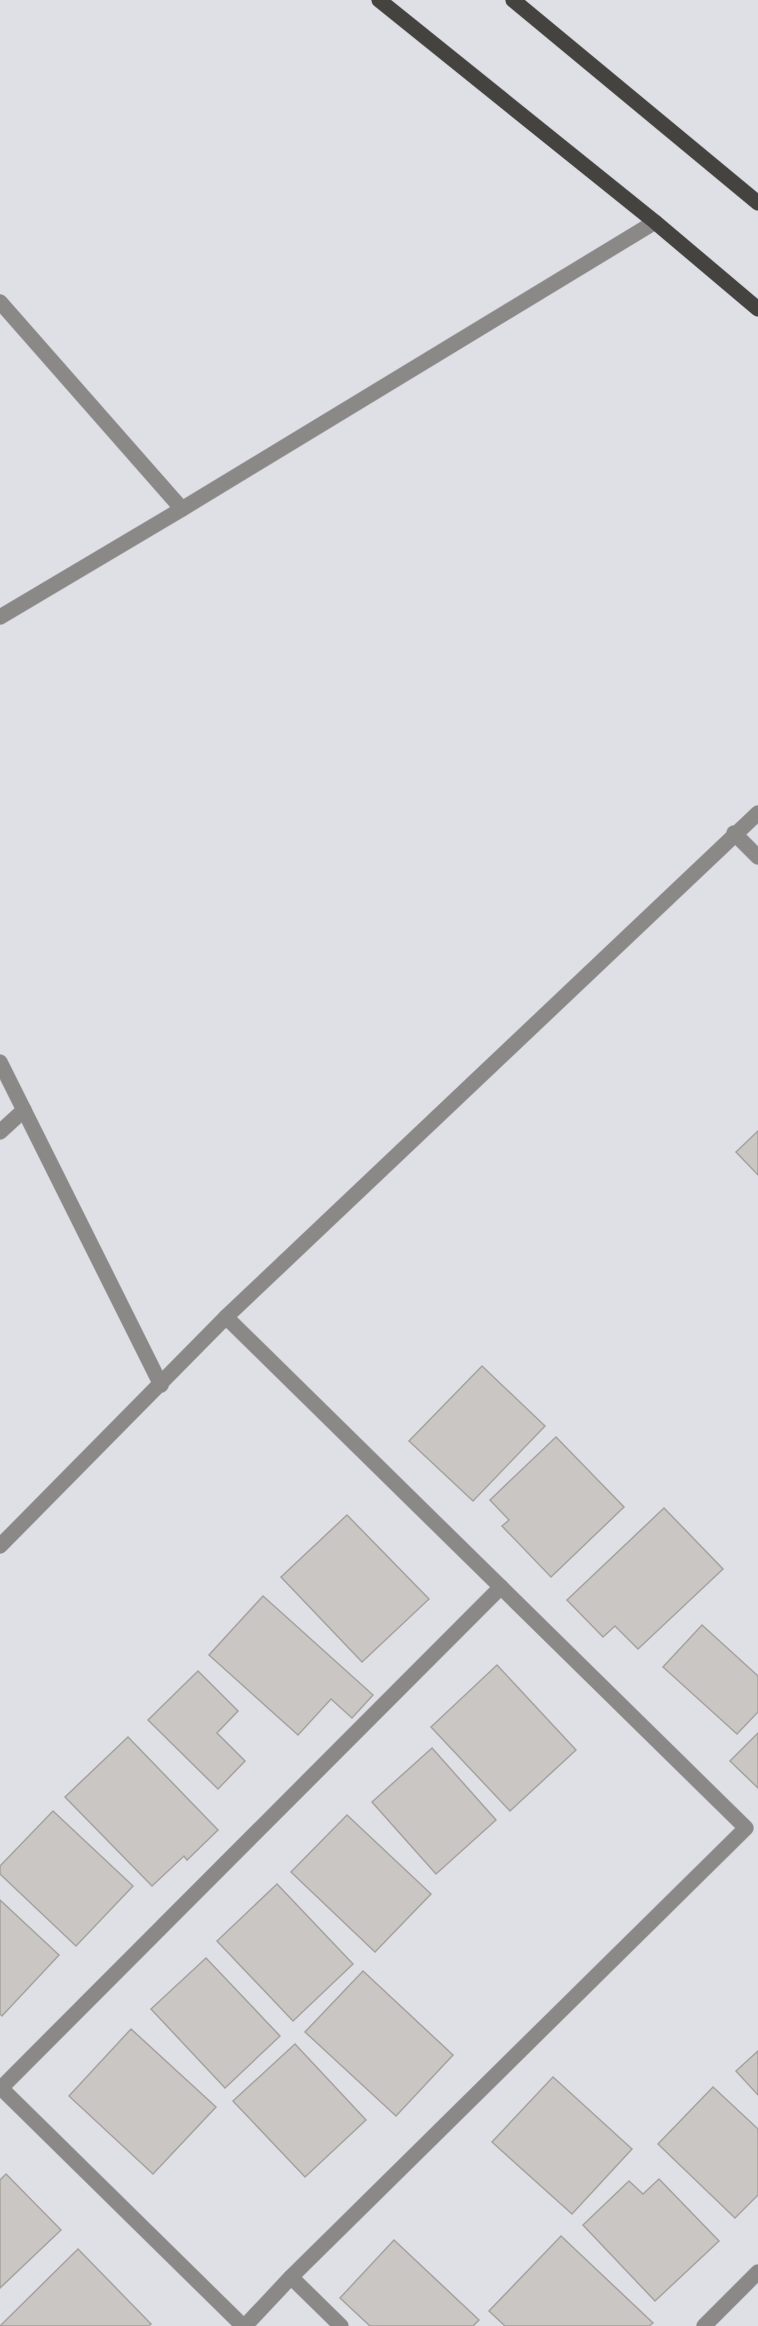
<svg xmlns="http://www.w3.org/2000/svg" width="758" height="2326" font-family="'Alegreya Sans',sans-serif">
	<rect width="100%" height="100%" fill="#dfe0e5"/>
	<g fill="#cac6c3" stroke="#a5a29f" stroke-width="1.5">
		<path d="M758,1131V1175L736,1152Z"/>
		<path d="M482,1366L545,1426L473,1501L409,1441Z"/>
		<path d="M556,1437L624,1507L551,1577L502,1526L509,1520L490,1500Z"/>
		<path d="M664,1508L723,1569L638,1649L615,1626L603,1637L567,1600Z"/>
		<path d="M347,1515L429,1599L362,1662L281,1577Z"/>
		<path d="M263,1596L373,1695L352,1718L331,1699L298,1735L209,1655Z"/>
		<path d="M702,1625L758,1676V1712L737,1734L663,1667Z"/>
		<path d="M497,1665L576,1750L510,1811L431,1727Z"/>
		<path d="M198,1671L238,1711L217,1733L245,1761L218,1789L148,1720Z"/>
		<path d="M758,1733V1788L730,1761Z"/>
		<path d="M128,1737L218,1830L187,1860L184,1856L152,1886L65,1797Z"/>
		<path d="M432,1748L496,1820L436,1874L372,1802Z"/>
		<path d="M53,1811L133,1886L76,1946L0,1874V1866Z"/>
		<path d="M347,1815L431,1894L375,1952L291,1872Z"/>
		<path d="M277,1884L353,1964L293,2021L217,1941Z"/>
		<path d="M0,1900L59,1955L2,2016L0,2014Z"/>
		<path d="M206,1958L280,2036L225,2088L151,2009Z"/>
		<path d="M363,1971L453,2055L396,2116L305,2032Z"/>
		<path d="M131,2029L216,2107L153,2174L69,2096Z"/>
		<path d="M295,2044L366,2120L305,2177L233,2101Z"/>
		<path d="M758,2051V2095L736,2071Z"/>
		<path d="M553,2077L632,2149L572,2214L492,2142Z"/>
		<path d="M713,2087L758,2129V2195L735,2218L658,2144Z"/>
		<path d="M6,2174L61,2230L0,2288V2180Z"/>
		<path d="M659,2179L719,2241L655,2301L583,2225L629,2181L643,2194Z"/>
		<path d="M561,2236L653,2323L649,2326H505L489,2311Z"/>
		<path d="M394,2240L479,2320L473,2326H370L340,2298Z"/>
		<path d="M78,2249L151,2324L149,2326H0Z"/>
	</g>
	<g fill="none" stroke-linecap="round" stroke-linejoin="round">
		<defs>
			<g id="minor">
				<path d="M0,302L182,509"/>
				<path d="M0,617L182,509L655,222"/>
				<path d="M734,833L758,857"/>
				<path d="M0,1062L161,1385"/>
				<path d="M0,1132L24,1110"/>
				<path d="M226,1317L746,1828L291,2277L245,2326"/>
				<path d="M0,1546L226,1317L758,813"/>
				<path d="M0,2087L243,2326"/>
				<path d="M1,2088L501,1587"/>
				<path d="M291,2277L341,2326"/>
				<path d="M704,2326L758,2272"/>
			</g>
			<g id="major">
				<path d="M379,0L655,222L758,309"/>
				<path d="M513,0L758,203"/>
			</g>
		</defs>
		<use href="#minor" stroke="#bbbcc0" stroke-width="16"/>
		<use href="#major" stroke="#bbbcc0" stroke-width="16"/>
		<use href="#minor" stroke="#8a8987" stroke-width="15"/>
		<use href="#major" stroke="#454340" stroke-width="15"/>
	</g>
</svg>
